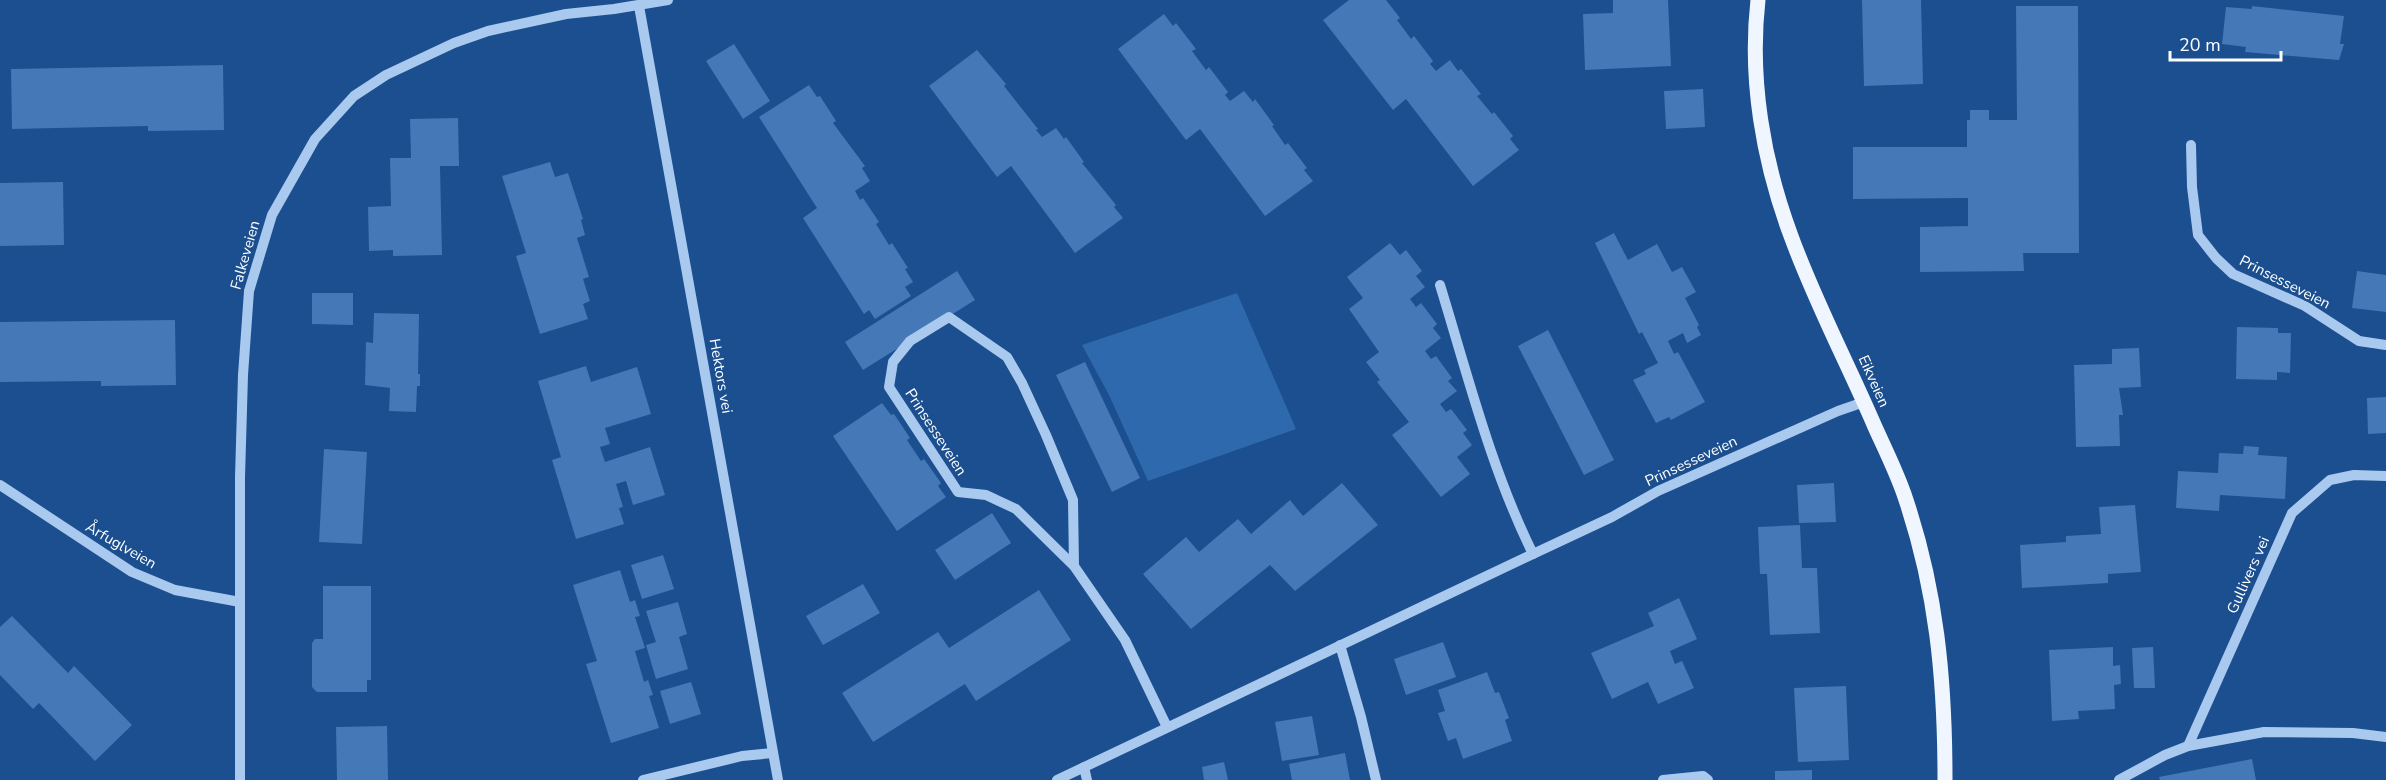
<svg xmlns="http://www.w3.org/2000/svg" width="2386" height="780" font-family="'Nunito Sans',sans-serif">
	<rect width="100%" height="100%" fill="#1b4f8f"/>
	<path fill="#2e69ad" d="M1237,293L1296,429L1148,481L1109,395L1082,345Z"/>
	<g fill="#4478b7">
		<path d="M1349,0H1386L1400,18L1397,20L1411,39L1414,36L1433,61L1430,64L1436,71L1450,60L1458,71L1461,69L1481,94L1477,96L1492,114L1494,112L1513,136L1510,139L1519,150L1473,186L1406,99L1393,110L1323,20Z"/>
		<path d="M1613,0H1668L1671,66L1585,70L1583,14L1613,13Z"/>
		<path d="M1862,0H1921L1923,84L1864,86Z"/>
		<path d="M2016,6H2078L2079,253H2023L2024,271L1920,272V227L1968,226V198L1853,199V147H1967V120H1970V110H1989V120H2017Z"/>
		<path d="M2252,6L2344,16L2340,44H2344L2339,60L2245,52L2246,47L2222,44L2226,7L2252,9Z"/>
		<path d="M1164,14L1173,26L1176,23L1196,49L1192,51L1206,70L1209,67L1228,92L1225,95L1230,101L1244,91L1253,102L1255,99L1274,125L1272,126L1285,145L1288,143L1307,168L1304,170L1313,181L1265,216L1200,129L1186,140L1118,49Z"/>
		<path d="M734,44L770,101L743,119L706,61Z"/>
		<path d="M977,50L1006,84L1004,86L1038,129L1036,130L1042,137L1056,128L1064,139L1066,137L1084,162L1082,163L1116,205L1114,207L1123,218L1075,253L1011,166L997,177L929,86Z"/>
		<path d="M223,65L224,130L148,131V126L12,129L11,69Z"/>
		<path d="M809,85L817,97L820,96L836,121L833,123L865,166L862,168L870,181L855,191L860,200L863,198L879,222L876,224L889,245L892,243L908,268L905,269L913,282L905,287L911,296L875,319L869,310L864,314L803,218L817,208L759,117Z"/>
		<path d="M1703,89L1705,127L1666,129L1664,91Z"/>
		<path d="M458,118L459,166H440L442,255L393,256V250L369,251L368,207L391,206L390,158H411L410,119Z"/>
		<path d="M550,162L555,177L568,173L583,219L581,220L585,235L577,238L589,277L583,279L590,301L583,304L588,319L540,334L516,256L526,253L502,176Z"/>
		<path d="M63,182L64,245L0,246V183Z"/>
		<path d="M1614,233L1628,260L1657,244L1672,272L1682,267L1696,292L1685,298L1699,325L1697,327L1701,335L1687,343L1683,333L1668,341L1674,354L1678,352L1705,402L1671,420L1669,417L1656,423L1633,380L1646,374L1644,370L1658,363L1642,332L1639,334L1595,243Z"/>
		<path d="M1390,243L1400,255L1406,250L1422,271L1416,276L1425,287L1410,299L1416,307L1421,303L1437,324L1433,328L1441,338L1425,351L1431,359L1436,356L1452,378L1448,381L1457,391L1440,404L1446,412L1451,409L1467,430L1463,433L1472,445L1457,457L1470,474L1441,497L1392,435L1409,422L1377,382L1380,380L1366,362L1379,352L1349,309L1363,298L1347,277Z"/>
		<path d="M957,271L975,300L863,370L845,342Z"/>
		<path d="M2357,271L2386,275V312L2352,308Z"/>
		<path d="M312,293H353V325L312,324Z"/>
		<path d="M374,313L419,314L418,374H420V386H417L416,412L389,411L390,388L365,385L366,342L373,343Z"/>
		<path d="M175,320L176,385L101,386V381L0,382V322Z"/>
		<path d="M2237,327L2278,328V333H2291L2290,373L2277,372V380L2236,379Z"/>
		<path d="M1548,330L1614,460L1584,475L1518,346Z"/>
		<path d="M2139,348L2141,387L2119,388L2123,415H2119L2120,446L2076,447L2074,365L2112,364V349Z"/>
		<path d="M1085,362L1140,478L1112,492L1056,375Z"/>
		<path d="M586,366L591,382L637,367L651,414L605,428L610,444L600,447L605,462L650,447L665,495L633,505L626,481L616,484L623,507L619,508L624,524L576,539L552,460L561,457L538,381Z"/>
		<path d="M2386,397V433L2368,434L2367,398Z"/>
		<path d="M882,403L891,415L894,414L910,438L907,440L921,461L924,459L941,483L938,486L946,497L897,531L833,436Z"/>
		<path d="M2244,446L2259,447L2258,455L2287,457L2285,499L2220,495L2219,511L2176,508L2178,471L2218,473L2219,453L2243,454Z"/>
		<path d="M324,449L367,452L362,544L319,542Z"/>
		<path d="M1342,483L1378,525L1295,591L1270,565L1191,629L1143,574L1186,537L1199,552L1238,519L1251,534L1290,500L1303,516Z"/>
		<path d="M1834,483L1836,522L1799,523L1797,485Z"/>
		<path d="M2135,505L2141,572L2108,574V583L2022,588L2020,545L2066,542V536L2101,534L2099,507Z"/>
		<path d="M992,513L1011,543L955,580L935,550Z"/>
		<path d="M1800,525L1802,568H1817L1820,633L1770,635L1767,574H1760L1758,527Z"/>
		<path d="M663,555L674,589L642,599L631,565Z"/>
		<path d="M620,570L630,602L635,600L640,616L635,617L645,648L635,651L644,682L648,680L653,695L649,696L659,728L611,743L586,664L597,661L573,585Z"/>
		<path d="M863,584L880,613L823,645L806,616Z"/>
		<path d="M323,586H371V680H367V692H317L312,687V643L315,639H323Z"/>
		<path d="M1039,590L1071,640L976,701L965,684L873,742L842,693L938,632L949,648Z"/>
		<path d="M1679,598L1697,639L1670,651L1675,664L1682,661L1694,688L1658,704L1648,682L1612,699L1591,653L1654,626L1648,613Z"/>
		<path d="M678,602L687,634L679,637L688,669L656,679L646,645L656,642L646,611Z"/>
		<path d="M12,616L68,673L74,666L132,725L95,761L39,703L33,709L0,675V627Z"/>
		<path d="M1443,642L1456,677L1406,695L1394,659Z"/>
		<path d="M2113,647V666L2120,665L2121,684L2114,685L2115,709L2078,711L2079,719L2052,721L2049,650Z"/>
		<path d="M2153,647L2155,688H2134L2132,648Z"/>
		<path d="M1487,672L1495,693L1499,692L1509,718L1505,720L1512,741L1463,759L1456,738L1448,741L1438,713L1445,711L1438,690Z"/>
		<path d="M691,682L701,714L670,724L660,691Z"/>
		<path d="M1846,686L1849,760L1798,762L1794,688Z"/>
		<path d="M1312,716L1319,755L1282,761L1275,722Z"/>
		<path d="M387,726L388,780H337L336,727Z"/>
		<path d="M1345,753L1350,780H1292L1289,764Z"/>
		<path d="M2252,759L2256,780H2160L2159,777Z"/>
		<path d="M1224,762L1228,780H1204L1202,767Z"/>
		<path d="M1812,770V780H1775V771Z"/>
	</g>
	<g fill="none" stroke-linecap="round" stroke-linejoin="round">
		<g stroke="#a9c9ee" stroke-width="10">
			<path d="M639,6L778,780"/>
			<path d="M2191,145L2192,187L2198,235L2216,258L2233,274L2305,306L2359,341L2386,345"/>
			<path d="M1440,285C1468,376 1491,469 1533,554"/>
			<path d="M0,485L132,572L175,590L240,602"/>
			<path d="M1074,566L1016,509L986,495L958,492L889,387L893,362L910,341L949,317L1007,357L1022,383L1046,435L1073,500L1074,566L1125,640L1167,727"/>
			<path d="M1340,645L1361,717L1376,780"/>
			<path d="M2188,746L2292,513L2330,480L2354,475L2386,476"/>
			<path d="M1084,767L1087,780"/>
			<path d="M240,780V477L243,375L249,291L272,215L315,139L354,96L386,75L454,43L488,31L566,14L614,9L668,0"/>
			<path d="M643,780L742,756L773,753"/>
			<path d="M1057,780L1533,554L1612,517L1658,491L1838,411L1864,402"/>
			<path d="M1663,780L1703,776L1708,780"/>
			<path d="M2119,780L2165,755L2188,746L2264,732L2353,733L2386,737"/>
		</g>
		<path stroke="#f0f6ff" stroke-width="15" d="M1758,0C1749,79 1763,161 1791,236C1815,302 1848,364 1875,427C1885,449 1896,471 1904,494C1937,590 1945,680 1945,780"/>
	</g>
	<g text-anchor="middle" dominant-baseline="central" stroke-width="5" stroke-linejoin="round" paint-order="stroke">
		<g font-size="15" fill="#fff" stroke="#1b4f8f">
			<text transform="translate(245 255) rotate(-74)">Falkeveien</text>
			<text transform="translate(2285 282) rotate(27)">Prinsesseveien</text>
			<text transform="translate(721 376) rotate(80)">Hektors vei</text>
			<text transform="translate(1874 381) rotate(66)">Eikveien</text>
			<text transform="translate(936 432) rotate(57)">Prinsesseveien</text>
			<text transform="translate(1691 461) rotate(-25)">Prinsesseveien</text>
			<text transform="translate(121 545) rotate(30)">Årfuglveien</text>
			<text transform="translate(2248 575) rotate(-66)">Gullivers vei</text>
		</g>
	</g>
	<path d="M2170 51v9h111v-9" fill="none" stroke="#ffffff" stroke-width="3"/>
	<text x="2179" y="51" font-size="18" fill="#ffffff" stroke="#1b4f8f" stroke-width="4.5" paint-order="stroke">20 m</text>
</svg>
